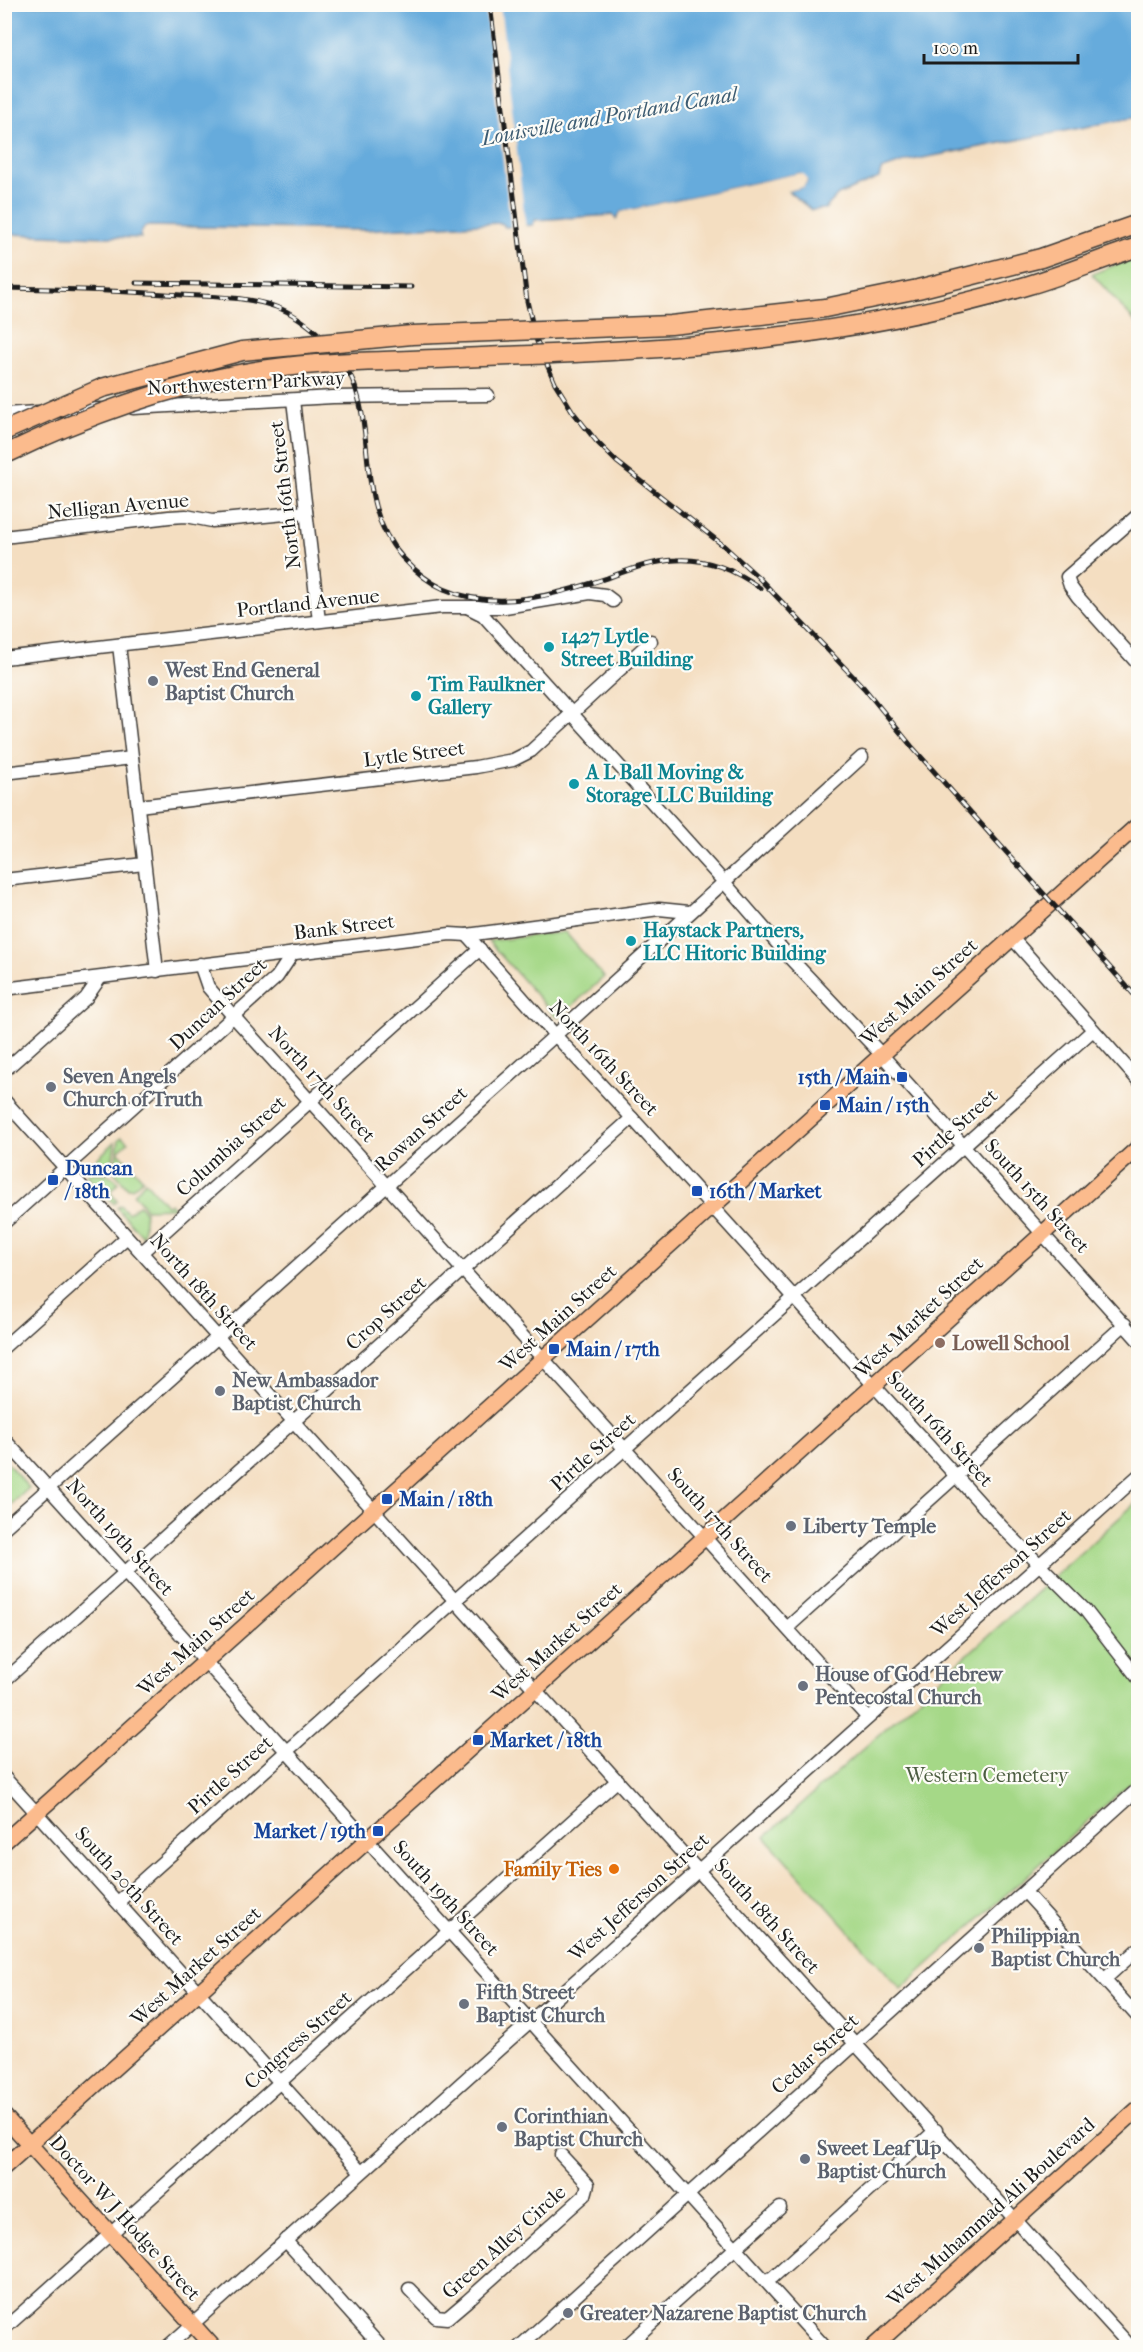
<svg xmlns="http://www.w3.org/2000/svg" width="1143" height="2352" font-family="'IM FELL French Canon',serif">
	<rect width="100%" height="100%" fill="#fdfcf7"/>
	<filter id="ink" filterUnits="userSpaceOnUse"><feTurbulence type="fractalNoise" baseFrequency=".0167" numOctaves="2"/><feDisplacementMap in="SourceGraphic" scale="12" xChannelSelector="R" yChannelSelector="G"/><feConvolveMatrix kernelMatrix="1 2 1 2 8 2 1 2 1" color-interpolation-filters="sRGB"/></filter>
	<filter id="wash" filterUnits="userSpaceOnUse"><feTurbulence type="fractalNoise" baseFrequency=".008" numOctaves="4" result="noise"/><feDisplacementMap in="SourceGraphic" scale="24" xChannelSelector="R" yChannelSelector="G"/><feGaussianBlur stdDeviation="1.35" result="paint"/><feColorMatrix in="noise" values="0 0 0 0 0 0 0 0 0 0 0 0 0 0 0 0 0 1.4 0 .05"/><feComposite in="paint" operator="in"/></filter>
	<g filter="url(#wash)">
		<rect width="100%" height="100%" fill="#f4dec1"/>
		<g fill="#a5d887" stroke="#607a52" stroke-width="1.5">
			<path d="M1138,256V325L1092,274Z"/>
			<path d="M565,932L604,977L560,1017L555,1016L488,941Z"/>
			<path d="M122,1137L128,1142L118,1151L143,1179L132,1188H128L114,1172L119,1139Z"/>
			<path d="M115,1142L112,1168L110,1167L107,1170L108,1172L86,1169Z"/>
			<path d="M88,1173C99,1174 112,1172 118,1183L110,1192L117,1201L114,1204L87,1175Z"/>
			<path d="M145,1181L167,1206L170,1203L174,1208L146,1209L134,1194Z"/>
			<path d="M120,1205L128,1213L139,1205L145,1211L143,1237L117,1208Z"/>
			<path d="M5,1460L29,1488L5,1510H4Z"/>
			<path d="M1138,1501V1776L901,1989L765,1837Z"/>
		</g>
		<path fill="#66abdc" stroke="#41647c" stroke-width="1.5" d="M5,5H1138V117L907,161L881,170L879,178L838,195L825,209L811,210L788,191L803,187L807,181L800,173L621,212L616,219L613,215L535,220L533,225L505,227L503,224L500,223L364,230L145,226L140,235L141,238L5,234Z"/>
		<g fill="#f4dec1">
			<path d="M485,5H500L526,229L511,230Z"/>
			<path d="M800,173L805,175L807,181L803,187L788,191L786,190L801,185L802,178L800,176L623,215L619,221L618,218L621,212Z"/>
		</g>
	</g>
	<g filter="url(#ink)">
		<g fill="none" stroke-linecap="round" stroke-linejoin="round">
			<defs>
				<g id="minor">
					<path d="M293,400L319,621"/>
					<path d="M133,408L333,397L488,395"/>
					<path d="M58,411L101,409"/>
					<path d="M4,414L38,412"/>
					<path d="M1138,515L1067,577L1070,586L1078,597L1138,664"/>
					<path d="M4,537L169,517L186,516L212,521L306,512"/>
					<path d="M467,607L483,615L724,882L790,958L881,1054L1138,1340"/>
					<path d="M119,645L157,971"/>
					<path d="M4,658L442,607H505L590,593L605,595L613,601"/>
					<path d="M4,773L132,758"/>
					<path d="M138,806L476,767L513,760L531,751L651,641"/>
					<path d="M4,880L144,864"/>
					<path d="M467,935L555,1035L632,1118L1002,1527L1086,1611L1138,1678"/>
					<path d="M1012,938L1138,1080"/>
					<path d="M200,964L208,987L234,1017L868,1718"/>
					<path d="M4,989L450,934L467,935L659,909L689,912"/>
					<path d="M4,1071L86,998L100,978"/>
					<path d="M4,1100L731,1907L1132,2348"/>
					<path d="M4,1223L277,977L293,953"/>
					<path d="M142,1252L480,949"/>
					<path d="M4,1347L127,1237"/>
					<path d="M4,1439L826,2348"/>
					<path d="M4,1528L540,1049L862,757"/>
					<path d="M787,1628L1125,1324"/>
					<path d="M4,1681L632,1118"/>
					<path d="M4,1777L361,2172"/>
					<path d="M1025,1892L1138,2017"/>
					<path d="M118,1902L1093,1030"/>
					<path d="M1105,1979L1138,1949"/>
					<path d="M285,2240L382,2348"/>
					<path d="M766,2281L773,2277L936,2130"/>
					<path d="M409,2289L436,2317L447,2318L467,2301L585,2195L588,2184L561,2155"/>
					<path d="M4,2329L618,1780"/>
					<path d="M166,2348L1138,1476"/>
					<path d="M518,2348L1138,1789"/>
					<path d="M624,2348L780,2208"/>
				</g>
				<g id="major">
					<path d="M4,1842L1138,825"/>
					<path d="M4,2116L214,2348"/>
					<path d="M4,2167L1138,1148"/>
					<path d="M872,2348L1138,2109"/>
				</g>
			</defs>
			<use href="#minor" stroke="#3c3935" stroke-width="15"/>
			<use href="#major" stroke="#3c3935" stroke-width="18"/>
			<use href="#minor" stroke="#fff" stroke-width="12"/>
			<use href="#major" stroke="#fbbb8d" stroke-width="15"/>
			<defs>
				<g id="rail">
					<path d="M490,4L527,301L536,339L555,383L573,412L597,442L617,462L724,546L758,577L864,688L913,748L1138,999"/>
					<path d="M136,283L411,287"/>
					<path d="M4,288C64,289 122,291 181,295C213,297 245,296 276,307C294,313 309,325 323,338C336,350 346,364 353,381C376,440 356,505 402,557C414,570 428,582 444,589C496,612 556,595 607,578C629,570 652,561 676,560C707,558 735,570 760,588"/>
				</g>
			</defs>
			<use href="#rail" stroke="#1c1c1c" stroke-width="5"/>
			<use href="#rail" stroke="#fdfcf7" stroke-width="3" stroke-dasharray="9" stroke-linecap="butt"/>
			<defs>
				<g id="highway-bridge">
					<path d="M4,431L102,388L242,351L412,335L671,325L825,308L918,289L1041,258L1138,224"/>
					<path d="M8,453C83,417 163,388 244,373C308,361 371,362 435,359C530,355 626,352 720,343C823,333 929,315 1029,285C1066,274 1102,259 1138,247"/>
				</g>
			</defs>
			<use href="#highway-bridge" stroke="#3c3935" stroke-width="21" stroke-linecap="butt"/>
			<use href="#highway-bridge" stroke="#fbbb8d" stroke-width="18"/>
		</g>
	</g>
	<g fill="#0f9aa8" stroke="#fdfcf7" stroke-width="2">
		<circle cx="549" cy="647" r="6"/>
		<circle cx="416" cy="696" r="6"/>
		<circle cx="574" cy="784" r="6"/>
		<circle cx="631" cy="941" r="6"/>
	</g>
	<g fill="#6b7280" stroke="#fdfcf7" stroke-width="2">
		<circle cx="153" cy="681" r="6"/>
		<circle cx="51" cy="1087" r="6"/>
		<circle cx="220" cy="1391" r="6"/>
		<circle cx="791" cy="1526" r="6"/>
		<circle cx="803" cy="1686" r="6"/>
		<circle cx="979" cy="1948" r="6"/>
		<circle cx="464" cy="2004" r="6"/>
		<circle cx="502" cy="2127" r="6"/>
		<circle cx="805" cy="2159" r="6"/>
		<circle cx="568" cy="2313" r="6"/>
	</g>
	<g fill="#1a4fb4" stroke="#fdfcf7" stroke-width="2">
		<rect x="896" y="1071" width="12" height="12" rx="3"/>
		<rect x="819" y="1099" width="12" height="12" rx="3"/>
		<rect x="47" y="1174" width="12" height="12" rx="3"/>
		<rect x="691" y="1185" width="12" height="12" rx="3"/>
		<rect x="548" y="1343" width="12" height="12" rx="3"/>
		<rect x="381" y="1493" width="12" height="12" rx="3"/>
		<rect x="472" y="1734" width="12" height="12" rx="3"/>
		<rect x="372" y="1825" width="12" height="12" rx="3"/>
	</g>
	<circle fill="#8d6e63" stroke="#fdfcf7" stroke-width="2" cx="940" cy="1343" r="6"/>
	<circle fill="#e8710a" stroke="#fdfcf7" stroke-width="2" cx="614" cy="1869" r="6"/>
	<g text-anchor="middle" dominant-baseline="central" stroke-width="4.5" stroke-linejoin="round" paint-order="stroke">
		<g font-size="20" fill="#1c1c1c" stroke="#fdfcf7">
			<text transform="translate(246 383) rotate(-3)">Northwestern Parkway</text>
			<text transform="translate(285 495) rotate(-97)">North 16th Street</text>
			<text transform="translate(118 506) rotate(-5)">Nelligan Avenue</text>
			<text transform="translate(308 603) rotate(-6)">Portland Avenue</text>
			<text transform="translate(414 754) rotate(-7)">Lytle Street</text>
			<text transform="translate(344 927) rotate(-7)">Bank Street</text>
			<text transform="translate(919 992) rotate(-42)">West Main Street</text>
			<text transform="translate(218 1004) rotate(-43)">Duncan Street</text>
			<text transform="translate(604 1058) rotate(47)">North 16th Street</text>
			<text transform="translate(322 1084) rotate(48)">North 17th Street</text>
			<text transform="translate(955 1128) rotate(-42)">Pirtle Street</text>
			<text transform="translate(421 1129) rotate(-42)">Rowan Street</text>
			<text transform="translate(231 1146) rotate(-42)">Columbia Street</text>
			<text transform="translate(1037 1196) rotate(48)">South 15th Street</text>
			<text transform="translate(204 1292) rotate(48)">North 18th Street</text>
			<text transform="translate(386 1313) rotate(-42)">Crop Street</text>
			<text transform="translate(919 1317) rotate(-43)">West Market Street</text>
			<text transform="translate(558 1318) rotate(-42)">West Main Street</text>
			<text transform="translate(940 1429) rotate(48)">South 16th Street</text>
			<text transform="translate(593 1452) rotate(-42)">Pirtle Street</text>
			<text transform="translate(720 1525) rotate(48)">South 17th Street</text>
			<text transform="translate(120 1537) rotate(48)">North 19th Street</text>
			<text transform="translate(1001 1573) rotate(-42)">West Jefferson Street</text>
			<text transform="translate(196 1642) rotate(-42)">West Main Street</text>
			<text transform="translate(557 1642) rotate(-42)">West Market Street</text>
			<text transform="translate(230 1775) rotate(-42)">Pirtle Street</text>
			<text transform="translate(129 1886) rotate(48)">South 20th Street</text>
			<text transform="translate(639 1897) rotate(-42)">West Jefferson Street</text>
			<text transform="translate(446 1898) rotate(48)">South 19th Street</text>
			<text transform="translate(767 1916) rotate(48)">South 18th Street</text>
			<text transform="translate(196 1966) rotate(-42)">West Market Street</text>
			<text transform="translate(298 2040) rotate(-42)">Congress Street</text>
			<text transform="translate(815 2054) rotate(-42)">Cedar Street</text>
			<text transform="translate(991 2212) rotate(-42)">West Muhammad Ali Boulevard</text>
			<text transform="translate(125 2218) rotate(48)">Doctor W J Hodge Street</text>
			<text transform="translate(504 2242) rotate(-42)">Green Alley Circle</text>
		</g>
		<g font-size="20" font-weight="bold" fill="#0d838f" stroke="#fdfcf7" text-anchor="start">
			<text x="561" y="636">1427 Lytle<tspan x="561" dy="23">Street Building</tspan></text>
			<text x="428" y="684">Tim Faulkner<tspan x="428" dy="23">Gallery</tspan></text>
			<text x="586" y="772">A L Ball Moving &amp;<tspan x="586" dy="23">Storage LLC Building</tspan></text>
			<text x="643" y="930">Haystack Partners,<tspan x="643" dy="23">LLC Hitoric Building</tspan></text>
		</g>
		<g font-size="20" font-weight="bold" fill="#5b616d" stroke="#fdfcf7" text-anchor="start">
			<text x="165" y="670">West End General<tspan x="165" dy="23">Baptist Church</tspan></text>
			<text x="63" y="1076">Seven Angels<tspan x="63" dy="23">Church of Truth</tspan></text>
			<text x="232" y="1380">New Ambassador<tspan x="232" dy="23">Baptist Church</tspan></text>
			<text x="803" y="1526">Liberty Temple</text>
			<text x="815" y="1674">House of God Hebrew<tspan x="815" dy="23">Pentecostal Church</tspan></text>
			<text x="991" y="1936">Philippian<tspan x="991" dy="23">Baptist Church</tspan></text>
			<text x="476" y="1992">Fifth Street<tspan x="476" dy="23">Baptist Church</tspan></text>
			<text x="514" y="2116">Corinthian<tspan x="514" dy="23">Baptist Church</tspan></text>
			<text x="817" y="2148">Sweet Leaf Up<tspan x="817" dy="23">Baptist Church</tspan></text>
			<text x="580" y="2313">Greater Nazarene Baptist Church</text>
		</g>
		<g font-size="20" font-weight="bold" fill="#164399" stroke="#fdfcf7" text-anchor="start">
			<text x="890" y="1077" text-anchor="end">15th / Main</text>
			<text x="837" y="1105">Main / 15th</text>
			<text x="65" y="1168">Duncan<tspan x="65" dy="23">/ 18th</tspan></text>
			<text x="709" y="1191">16th / Market</text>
			<text x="566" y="1349">Main / 17th</text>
			<text x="399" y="1499">Main / 18th</text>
			<text x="490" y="1740">Market / 18th</text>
			<text x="366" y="1831" text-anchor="end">Market / 19th</text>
		</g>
		<g font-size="20" font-weight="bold" fill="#785e54" stroke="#fdfcf7" text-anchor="start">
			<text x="952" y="1343">Lowell School</text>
		</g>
		<g font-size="20" fill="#4c5e41" stroke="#fdfcf7">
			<text x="987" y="1775">Western Cemetery</text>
		</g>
		<g font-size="20" font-weight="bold" fill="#c56008" stroke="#fdfcf7" text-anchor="end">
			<text x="602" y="1869">Family Ties</text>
		</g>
		<g font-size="21" font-style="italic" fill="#3d5c72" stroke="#fdfcf7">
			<text transform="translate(609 116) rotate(-10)">Louisville and Portland Canal</text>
		</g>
	</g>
	<rect width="1143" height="2352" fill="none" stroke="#fdfcf7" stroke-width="24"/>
	<path d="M924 54v9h154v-9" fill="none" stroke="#1c1c1c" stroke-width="3"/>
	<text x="933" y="54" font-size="18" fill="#1c1c1c" stroke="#fdfcf7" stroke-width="4.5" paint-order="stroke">100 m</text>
</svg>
